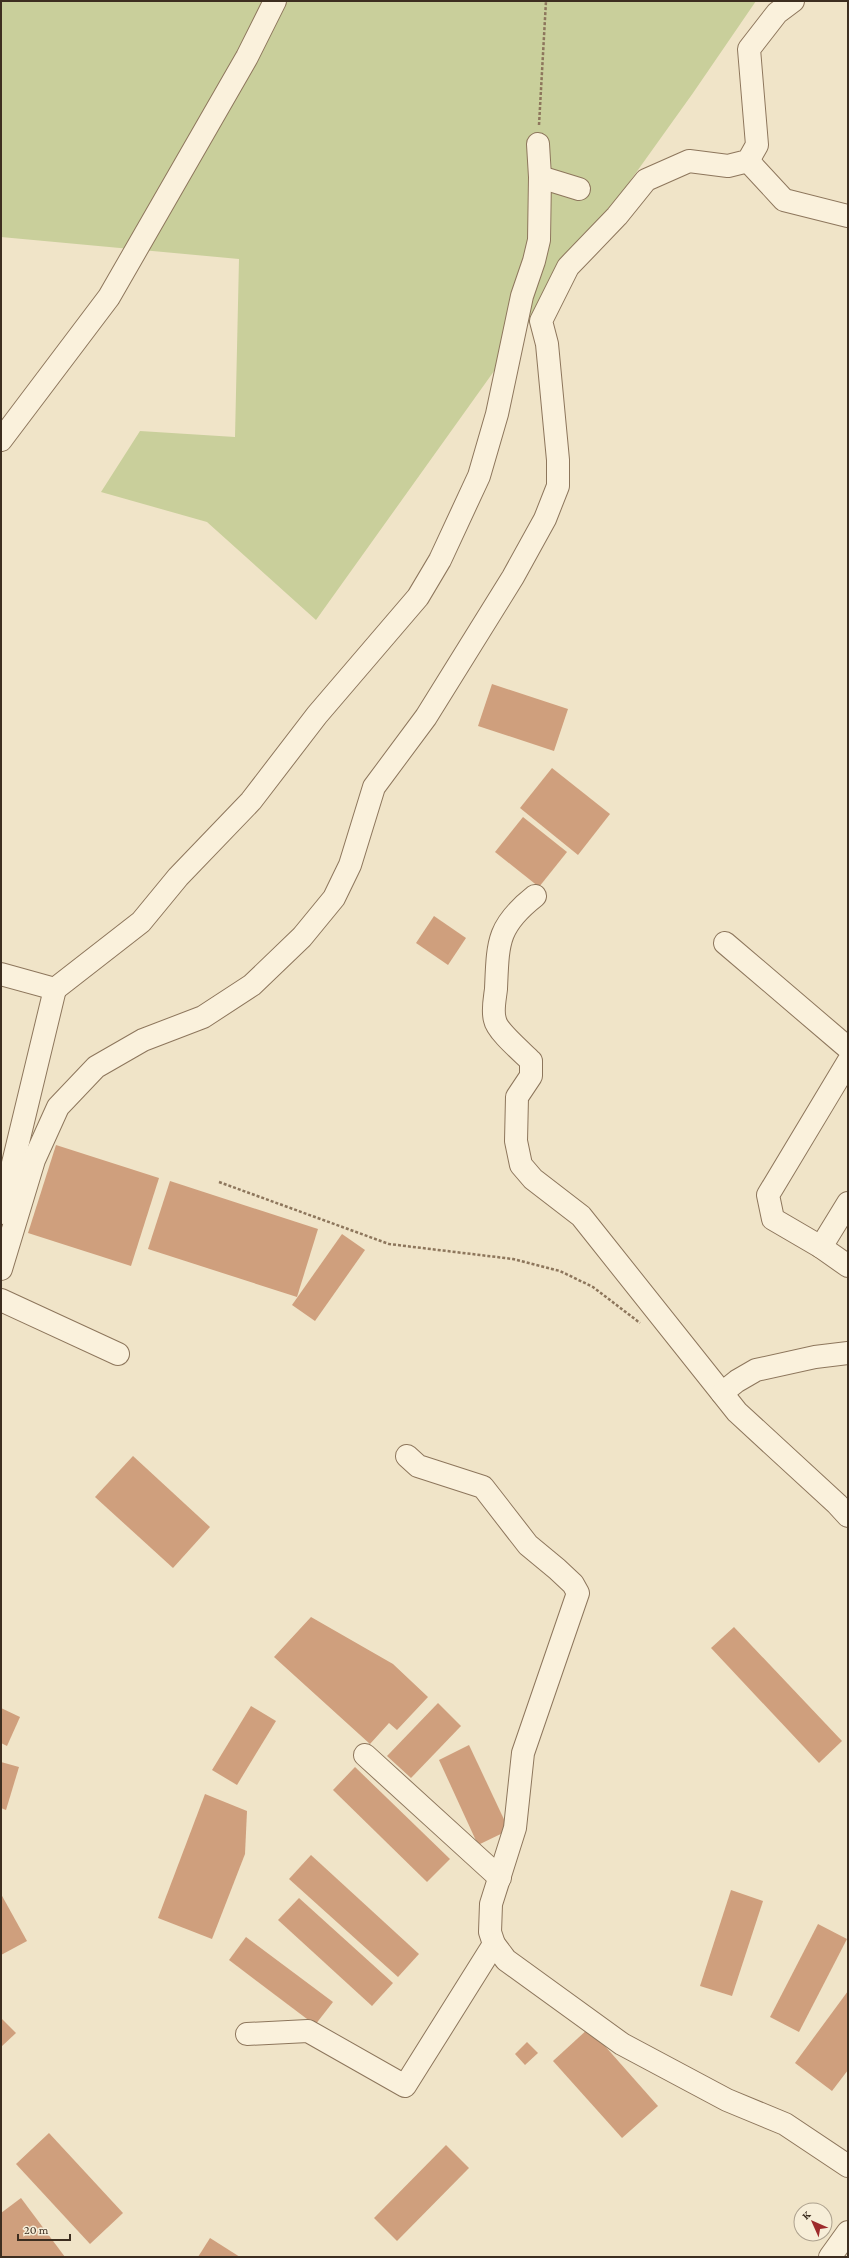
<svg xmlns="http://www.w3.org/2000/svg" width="849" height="2258" font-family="'Crimson Pro',serif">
	<rect width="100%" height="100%" fill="#f0e4c8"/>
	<path fill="#c9cf9b" d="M1,1H756L693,93L316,620L207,522L101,492L140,431L235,437L239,259L1,237Z"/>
	<g fill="#cf9f7d">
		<path d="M492,684L568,709L554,751L478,726Z"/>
		<path d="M552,768L610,814L578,855L520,808Z"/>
		<path d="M523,817L567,852L539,887L495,852Z"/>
		<path d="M434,916L466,938L448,965L416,943Z"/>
		<path d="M56,1145L159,1178L131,1266L28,1233Z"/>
		<path d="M170,1181L318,1229L297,1297L148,1249Z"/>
		<path d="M342,1234L365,1250L315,1321L292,1305Z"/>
		<path d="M133,1456L210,1527L173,1568L95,1497Z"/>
		<path d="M311,1617L393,1664L428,1697L397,1730L389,1723L370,1744L274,1657Z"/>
		<path d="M734,1627L842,1741L819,1763L711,1648Z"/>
		<path d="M438,1703L461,1726L411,1778L387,1756Z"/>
		<path d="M251,1706L276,1721L237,1785L212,1770Z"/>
		<path d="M1,1708L20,1717L7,1746L1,1743Z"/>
		<path d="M469,1745L509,1830L478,1845L439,1760Z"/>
		<path d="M1,1762L19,1767L6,1810L1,1808Z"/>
		<path d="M355,1767L450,1859L427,1882L333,1790Z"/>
		<path d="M205,1794L247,1811L245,1854L212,1939L158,1918Z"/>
		<path d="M311,1855L419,1954L398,1977L289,1879Z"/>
		<path d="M731,1890L763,1901L732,1996L700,1986Z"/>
		<path d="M1,1894L27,1941L1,1955Z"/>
		<path d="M299,1898L393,1983L372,2006L278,1920Z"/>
		<path d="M818,1924L847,1939L799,2032L770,2017Z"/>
		<path d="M246,1937L333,2002L315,2025L229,1960Z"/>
		<path d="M848,1991V2070L832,2091L795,2063Z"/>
		<path d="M1,2018L16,2033L1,2047Z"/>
		<path d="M589,2028L658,2106L622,2138L553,2061Z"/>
		<path d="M527,2042L538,2053L525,2065L515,2054Z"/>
		<path d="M49,2133L123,2213L90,2244L16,2164Z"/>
		<path d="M446,2145L469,2168L397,2241L374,2218Z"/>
		<path d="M21,2198L65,2257H1V2213Z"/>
		<path d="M210,2238L240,2257H198Z"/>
	</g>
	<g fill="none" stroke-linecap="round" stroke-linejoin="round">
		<defs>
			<g id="minor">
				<path d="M748,161L784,200L848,216"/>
				<path d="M540,177L579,189"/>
				<path d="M1,440L109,297L247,57L275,1"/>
				<path d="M535,896C497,926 498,942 496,989C495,998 492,1011 495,1020C497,1031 522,1052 531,1061V1076L517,1097L516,1141L521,1165L533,1179L581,1216L737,1412L837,1504L848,1516"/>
				<path d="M725,943L848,1048"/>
				<path d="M1,974L55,989L1,1213"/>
				<path d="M55,989L141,922L178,877L251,801L317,715L418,597L440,560L479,476L497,414L522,296L534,261L539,240L540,177L538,144"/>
				<path d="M848,1203L821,1247L848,1266"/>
				<path d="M821,1247L773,1219L768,1195L848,1062"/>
				<path d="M1,1269L34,1160L58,1107L96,1067L143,1040L203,1017L252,985L302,937L334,898L350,865L374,787L426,717L513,577L545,519L558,486V460L547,344L541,321L568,267L617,216L646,180L689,161L728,166L748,161L757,145L749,49L777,13L793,1"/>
				<path d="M1,1300L118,1354"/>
				<path d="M722,1393L737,1381L756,1370L815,1357L848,1353"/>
				<path d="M407,1456L418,1466L483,1487L528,1545L557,1569L573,1584L578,1593L523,1753L515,1828L491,1904L490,1932L494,1944L506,1960L622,2044L727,2100L785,2124L848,2166"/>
				<path d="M365,1755L500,1878"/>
				<path d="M247,2034L308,2031L405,2086L494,1944"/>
				<path d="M830,2257L848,2232"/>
			</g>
		</defs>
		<use href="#minor" stroke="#8d765c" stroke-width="24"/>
		<g stroke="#8d765c" stroke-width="2.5" stroke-dasharray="3 2" stroke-linecap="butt">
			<path d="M539,125L546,1"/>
			<path d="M219,1182L389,1244L513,1259L560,1271L593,1287L640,1323"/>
		</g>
		<use href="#minor" stroke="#faf1dc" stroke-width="22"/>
	</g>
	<rect width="849" height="2258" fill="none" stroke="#3d2e20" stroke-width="4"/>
	<g transform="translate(813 2222) rotate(315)"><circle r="19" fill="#f7eed8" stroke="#ada18e"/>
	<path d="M0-3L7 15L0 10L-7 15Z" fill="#9e2a2b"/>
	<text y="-6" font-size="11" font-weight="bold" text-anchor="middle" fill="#3d2e20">K</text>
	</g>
	<path d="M18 2234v6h52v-6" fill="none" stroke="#3d2e20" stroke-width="2"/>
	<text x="24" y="2234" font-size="12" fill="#3d2e20" stroke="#f7eed8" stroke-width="3" paint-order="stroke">20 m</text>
</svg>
